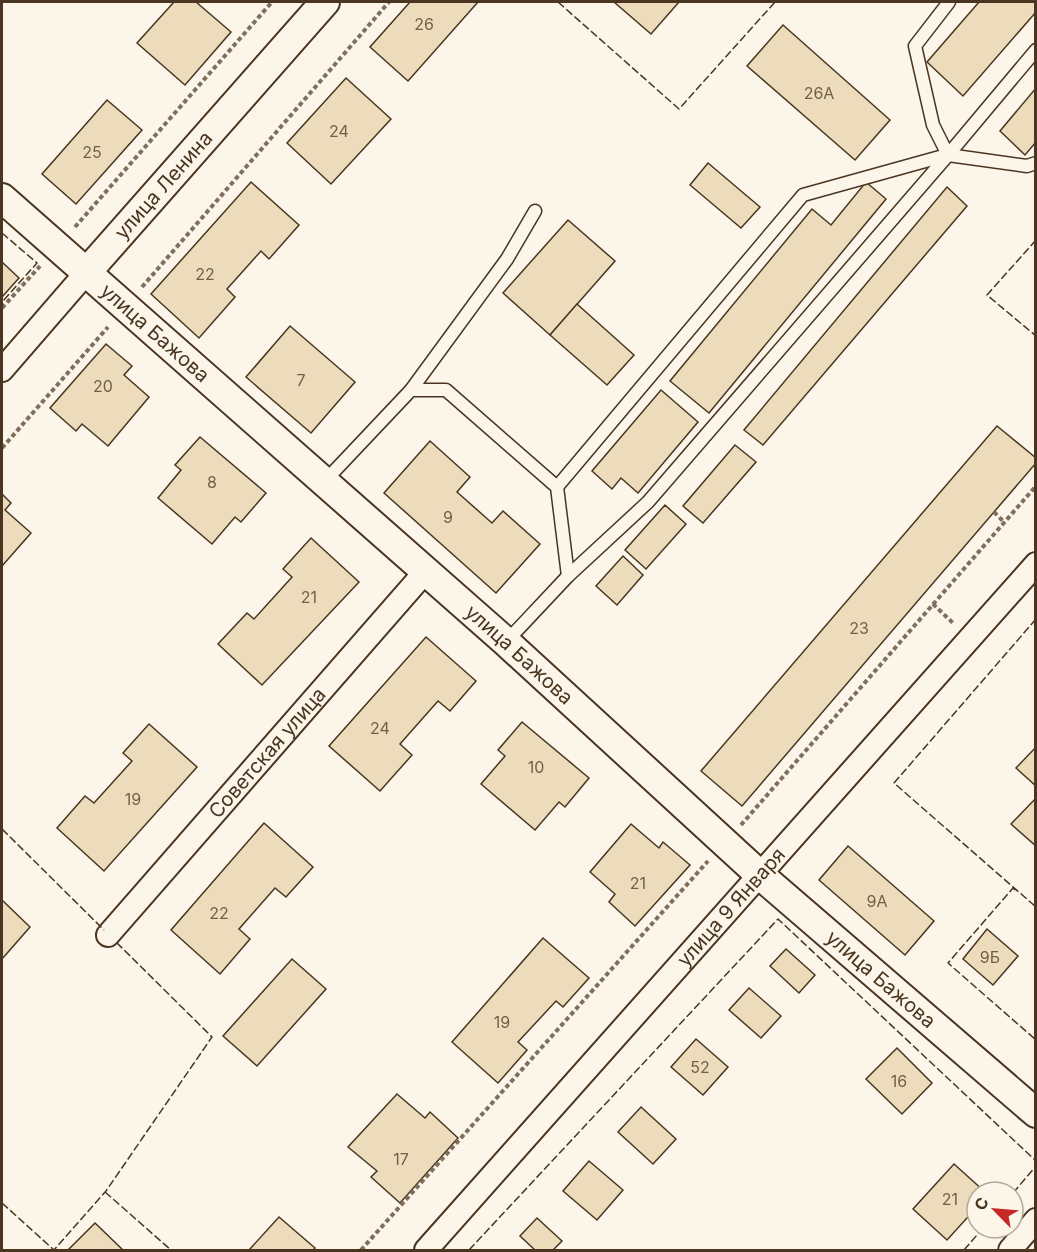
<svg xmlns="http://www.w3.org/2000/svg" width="1037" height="1252" font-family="Inter,sans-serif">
	<rect width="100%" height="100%" fill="#fbf6e9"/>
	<g fill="#ecdcbc" stroke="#4a3520" stroke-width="1.5">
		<path d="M174,2H196L231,32L185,85L137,43Z"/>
		<path d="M410,2H478L408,81L370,47Z"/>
		<path d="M614,2H679L651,34Z"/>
		<path d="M979,2H1036V12L963,96L927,62Z"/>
		<path d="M783,25L890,120L855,160L747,66Z"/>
		<path d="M346,78L391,119L331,184L287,143Z"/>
		<path d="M1036,88V142L1025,155L1000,131Z"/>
		<path d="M107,100L142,130L76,204L42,174Z"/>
		<path d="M708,163L760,207L741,228L690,185Z"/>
		<path d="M251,182L299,225L269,259L261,251L227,289L235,297L199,338L151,294Z"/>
		<path d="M866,182L886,199L709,413L670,381L812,209L831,225Z"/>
		<path d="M947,187L967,206L763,445L744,430Z"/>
		<path d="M568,220L615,261L550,335L503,293Z"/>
		<path d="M2,262L19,278L2,297Z"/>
		<path d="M577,304L634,355L607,385L550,335Z"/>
		<path d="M290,326L355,382L311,433L246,377Z"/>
		<path d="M106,344L132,366L124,375L149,397L108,446L82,424L76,431L50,408Z"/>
		<path d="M661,390L698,422L638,493L621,478L612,489L592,471Z"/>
		<path d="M997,426L1036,458V463L742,806L701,771Z"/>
		<path d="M200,437L266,493L241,522L235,517L212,544L158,498L181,470L175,465Z"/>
		<path d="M430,441L470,477L457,492L492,523L503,511L540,544L496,593L384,493Z"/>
		<path d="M735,445L756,462L703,523L683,506Z"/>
		<path d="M2,494L11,503L5,510L31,533L2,566Z"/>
		<path d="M665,505L686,524L646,569L625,550Z"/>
		<path d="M311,538L359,582L262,685L218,644L247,613L254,619L292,577L283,569Z"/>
		<path d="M623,556L643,575L617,605L596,586Z"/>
		<path d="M426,637L476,681L450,711L438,701L400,744L412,755L380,791L329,746Z"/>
		<path d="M522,722L589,778L565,807L559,802L535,830L481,784L505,756L498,750Z"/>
		<path d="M149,724L197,767L104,871L57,828L85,796L94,803L132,761L123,753Z"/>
		<path d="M1036,747V786L1016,768Z"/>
		<path d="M1036,798V846L1011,824Z"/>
		<path d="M264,823L313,867L286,897L275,888L239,929L250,939L220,974L171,930Z"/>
		<path d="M631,824L659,848L663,842L690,865L635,926L609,902L615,894L590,872Z"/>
		<path d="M848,846L934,921L905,955L819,880Z"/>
		<path d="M2,900L30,927L2,959Z"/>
		<path d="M987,929L1018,956L993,985L963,959Z"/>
		<path d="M543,938L589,978L563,1007L556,1001L518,1042L527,1050L498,1083L452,1042Z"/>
		<path d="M786,949L815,975L799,993L770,966Z"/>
		<path d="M292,959L326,989L257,1066L223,1036Z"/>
		<path d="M749,988L781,1016L761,1038L729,1010Z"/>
		<path d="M696,1039L728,1067L703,1095L671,1067Z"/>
		<path d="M897,1048L932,1083L902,1114L866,1079Z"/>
		<path d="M397,1094L425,1118L430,1112L458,1138L400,1203L371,1177L377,1171L348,1147Z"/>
		<path d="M641,1107L676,1139L653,1164L618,1132Z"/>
		<path d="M589,1161L623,1190L597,1220L563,1191Z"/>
		<path d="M954,1164L985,1192H977V1207L947,1240L913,1209Z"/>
		<path d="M279,1217L315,1248L313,1250H249Z"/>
		<path d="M537,1218L562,1241L553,1250H535L520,1236Z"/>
		<path d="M95,1223L123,1250H68Z"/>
	</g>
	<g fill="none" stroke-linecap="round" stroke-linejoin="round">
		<defs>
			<g id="service">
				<path d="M949,2L915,46L933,125L948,155L1027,166L1036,163"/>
				<path d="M411,390L507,259L535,211"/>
				<path d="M325,481L411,390H446L557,487L568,576"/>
				<path d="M557,487L803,195L947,155"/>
				<path d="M506,642L568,576L648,502L948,155L1036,50"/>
			</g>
			<g id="minor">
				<path d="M2,370L86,273"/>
				<path id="s1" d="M108,935L425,572"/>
				<path id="s2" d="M426,1250L1036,564"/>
				<path d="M1010,1250L1036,1220"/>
			</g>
			<g id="tertiary">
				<path id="s3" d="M2,198L506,642L760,875L1036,1113"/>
				<path id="s4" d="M86,273L325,2"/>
			</g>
		</defs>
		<use href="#service" stroke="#4a3520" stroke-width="15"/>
		<use href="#minor" stroke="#4a3520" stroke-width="26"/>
		<use href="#tertiary" stroke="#4a3520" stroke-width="32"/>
		<g stroke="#7f6f5c" stroke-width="4" stroke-dasharray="4.5 3" stroke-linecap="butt">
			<path d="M75,227L272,2"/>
			<path d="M142,287L389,2"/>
			<path d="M2,308L40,266"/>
			<path d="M2,448L108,327"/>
			<path d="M994,512L1004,522"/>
			<path d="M933,604L953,623"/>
			<path d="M741,825L1036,486"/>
			<path d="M361,1250L708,861"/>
		</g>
		<use href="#service" stroke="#fbf6e9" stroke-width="12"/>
		<use href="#minor" stroke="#fbf6e9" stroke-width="22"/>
		<use href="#tertiary" stroke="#fbf6e9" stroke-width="28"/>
		<g stroke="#4a3520" stroke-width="1.5" stroke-dasharray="8 3" stroke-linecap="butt">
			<path d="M558,2L679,109L775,2"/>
			<path d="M2,233L37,263L2,302"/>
			<path d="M1036,240L987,295L1036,336"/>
			<path d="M1036,619L894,783L1036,907"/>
			<path d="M2,829L104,930"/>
			<path d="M1015,890L1013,888L948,963L1036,1040"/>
			<path d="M105,1192L171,1250"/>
			<path d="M1013,1193L1036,1166"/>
			<path d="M2,1203L54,1250L106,1191L212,1037L115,941"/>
			<path d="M469,1250L778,919L1036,1161"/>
			<path d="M964,1250L983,1228"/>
		</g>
	</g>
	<g text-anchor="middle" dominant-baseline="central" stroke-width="4.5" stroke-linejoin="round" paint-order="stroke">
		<g font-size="16" fill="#725f47">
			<text x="424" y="24">26</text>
			<text x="819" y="93">26А</text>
			<text x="339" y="131">24</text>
			<text x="92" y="152">25</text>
			<text x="205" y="274">22</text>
			<text x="301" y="380">7</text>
			<text x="103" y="386">20</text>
			<text x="212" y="482">8</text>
			<text x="448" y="517">9</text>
			<text x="309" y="597">21</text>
			<text x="859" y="628">23</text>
			<text x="380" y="728">24</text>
			<text x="536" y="767">10</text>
			<text x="133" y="799">19</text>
			<text x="638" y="883">21</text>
			<text x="877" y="901">9А</text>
			<text x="219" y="913">22</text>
			<text x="990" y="957">9Б</text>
			<text x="502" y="1022">19</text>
			<text x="700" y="1067">52</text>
			<text x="899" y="1081">16</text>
			<text x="401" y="1159">17</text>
			<text x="950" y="1199">21</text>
		</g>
		<g font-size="20" fill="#4a3520" stroke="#fbf6e9">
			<text stroke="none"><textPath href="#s4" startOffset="117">улица Ленина</textPath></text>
			<text stroke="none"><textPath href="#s3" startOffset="204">улица Бажова</textPath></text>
			<text stroke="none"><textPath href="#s3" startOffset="690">улица Бажова</textPath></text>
			<text stroke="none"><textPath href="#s1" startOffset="242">Советская улица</textPath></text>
			<text stroke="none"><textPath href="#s2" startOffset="459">улица 9 Января</textPath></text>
			<text stroke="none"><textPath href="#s3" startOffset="1176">улица Бажова</textPath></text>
		</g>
	</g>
	<rect width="1037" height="1252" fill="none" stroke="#4a3520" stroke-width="6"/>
	<g transform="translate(995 1210) rotate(295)"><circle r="28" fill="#fbf6e9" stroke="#b4a999" stroke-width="1.5"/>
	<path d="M0-4.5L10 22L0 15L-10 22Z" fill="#c62828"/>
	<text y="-9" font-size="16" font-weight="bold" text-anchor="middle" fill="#4a3520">С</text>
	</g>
</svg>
